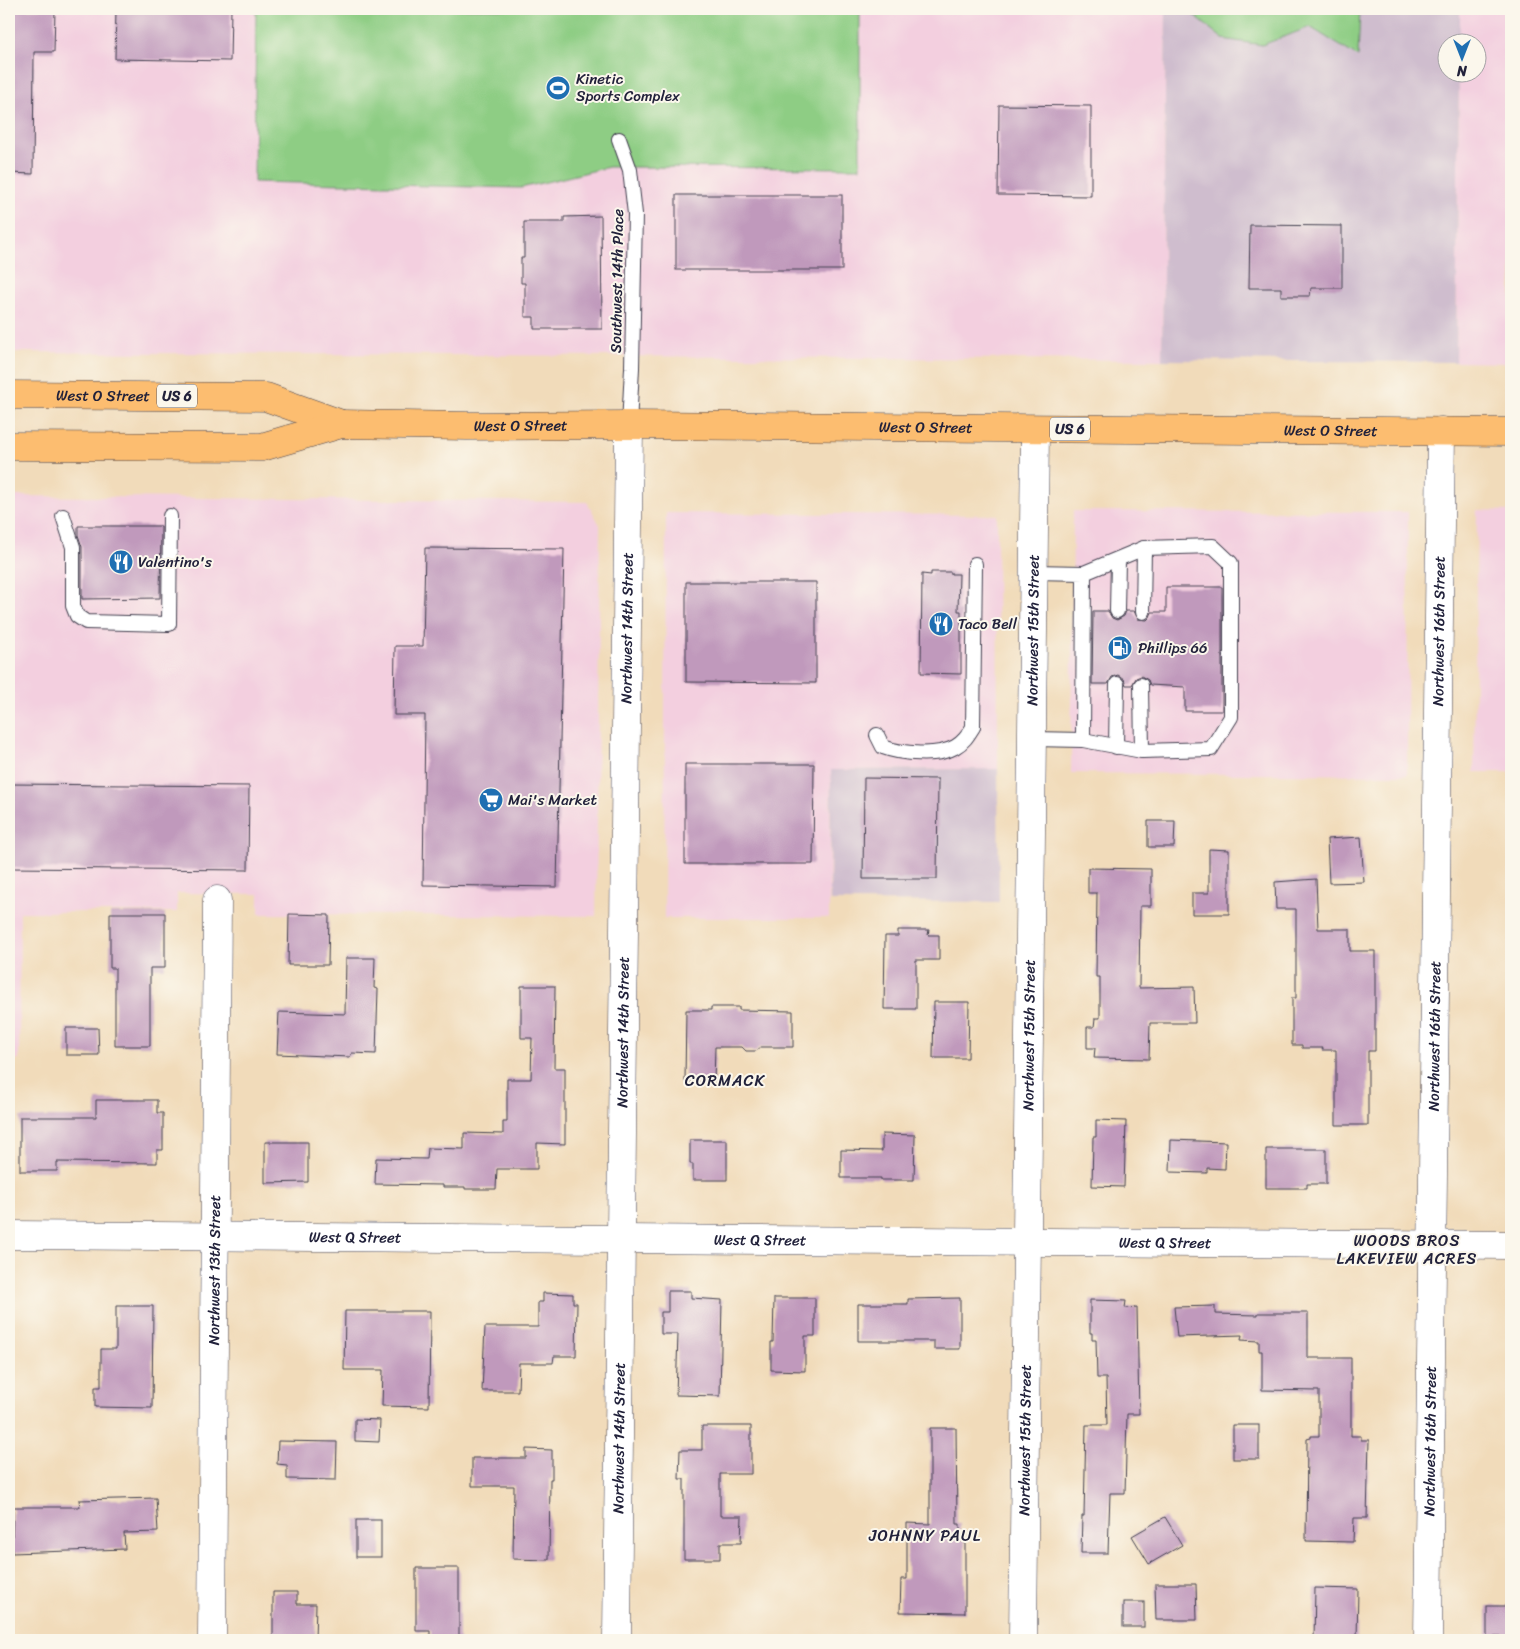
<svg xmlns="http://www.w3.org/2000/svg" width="1520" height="1649" font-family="Sriracha,sans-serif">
	<rect width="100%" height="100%" fill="#fbf7ec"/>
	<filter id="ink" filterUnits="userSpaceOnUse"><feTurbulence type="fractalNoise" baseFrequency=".02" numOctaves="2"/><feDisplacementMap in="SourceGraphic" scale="10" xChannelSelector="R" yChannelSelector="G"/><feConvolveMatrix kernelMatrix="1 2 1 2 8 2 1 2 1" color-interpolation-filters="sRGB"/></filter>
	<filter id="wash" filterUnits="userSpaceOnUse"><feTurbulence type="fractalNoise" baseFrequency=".0096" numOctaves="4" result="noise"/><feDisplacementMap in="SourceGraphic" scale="20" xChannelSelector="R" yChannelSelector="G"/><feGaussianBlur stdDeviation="1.12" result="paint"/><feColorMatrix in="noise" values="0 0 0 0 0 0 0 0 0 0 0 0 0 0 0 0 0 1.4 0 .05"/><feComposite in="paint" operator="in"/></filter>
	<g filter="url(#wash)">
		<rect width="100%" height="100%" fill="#f1dbba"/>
		<g fill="#f3cfdf">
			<path d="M9,9H256L254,181L521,188L609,167L859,168L860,9H1166L1162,360L9,352Z"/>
			<path d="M1460,9H1511V363L1456,362L1459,73L1478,72V42H1460Z"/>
			<path d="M9,496L587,502L600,525L596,916L259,914V894L177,893V912H20L19,1060H9Z"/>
			<path d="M1477,510L1511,511V772H1474Z"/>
			<path d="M1073,511L1408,512L1407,775L1071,773Z"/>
			<path d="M666,513L997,515L998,769L831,770L829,918H664Z"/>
		</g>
		<g fill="#cfbdce">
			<path d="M1166,9H1460V42H1448V72L1459,73L1456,362L1162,360Z"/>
			<path d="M998,769L999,902L830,901L831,770Z"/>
		</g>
		<g fill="#8ecd84" stroke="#587860">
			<path d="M256,9H860V168L609,167L521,188L254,182Z"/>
			<path d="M1186,9H1360L1358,57L1310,27L1262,45L1223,39Z"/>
		</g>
		<g id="blocks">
			<g fill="#c099bc">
				<path d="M9,9H55L54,52H34L33,174L9,173Z"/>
				<path d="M116,9H231L230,61L115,59Z"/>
				<path d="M999,105L1091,106V196L998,195Z"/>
				<rect x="676" y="195" width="166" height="75"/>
				<path d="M601,216L602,329H534V317H525V283H521V258H524V222H564V217Z"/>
				<path d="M1250,225L1342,226V288H1311L1310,296H1281V288H1249Z"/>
				<path d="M78,526H161L160,598L82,599V547L78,535Z"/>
				<path d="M425,548L564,549L557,887L423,885L425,715H394L395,646H423Z"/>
				<path d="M931,572H951V574H959L958,611H961V674L921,673L922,574L931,575Z"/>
				<path d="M686,582H816V683L686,682Z"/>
				<path d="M1166,587H1222V711H1185V687L1150,685L1148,680L1141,676L1136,678L1132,685H1126L1124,679L1118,675L1112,677L1108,684H1092L1093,611H1108L1112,618L1117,620L1124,616L1126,611H1134L1138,619L1147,620L1150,617L1152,612H1166Z"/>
				<path d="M685,764H814L813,864H685Z"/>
				<path d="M864,778L938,779L937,879H863Z"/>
				<path d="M9,784L249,786L248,870L9,868Z"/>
				<path d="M1148,821H1175L1174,847H1148Z"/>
				<path d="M1361,837L1364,882L1329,883L1327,839Z"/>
				<path d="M1209,849L1229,850V914H1192V893H1209Z"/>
				<path d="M1088,868L1151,869V906H1140L1139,988L1194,987L1195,1023H1150L1149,1059L1094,1058L1095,1048H1087V1027H1094L1095,1018H1100V977H1096L1097,893H1088Z"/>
				<path d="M1316,879L1318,929H1350V951H1375V1051H1368V1125H1336V1050H1322L1323,1048H1302V1045H1292V998H1296V909H1276L1275,882Z"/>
				<path d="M110,913H165V968H150V1046H115V968H110Z"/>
				<path d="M289,914L329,915L328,965H288Z"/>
				<path d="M898,930H929L928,935H939V960H916V1009H884L885,936H898Z"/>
				<path d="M346,958H375L374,988L378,989L376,1054L352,1053L350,1057L277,1054L279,1012L345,1014Z"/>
				<path d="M521,986H555L554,1068H565V1144L537,1143V1169H497L496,1189H465V1187H443V1185L375,1184L376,1158L427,1159L428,1148L464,1149V1133L503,1134V1122H507V1079H531L532,1038H521Z"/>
				<path d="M934,1002H969L968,1058H933Z"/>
				<path d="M711,1007H739V1010L793,1011V1047H761L756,1051H746L742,1047H715L714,1082H685L686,1010H711Z"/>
				<path d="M66,1028H98L99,1055H66Z"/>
				<path d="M96,1100H157V1113H163V1150H157V1163L57,1162V1171H20V1117H96Z"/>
				<path d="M1096,1120L1126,1121L1124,1187L1092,1186L1093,1137H1096Z"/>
				<path d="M882,1134L915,1135L914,1180H881V1178H841V1150L882,1151Z"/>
				<path d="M690,1140H727V1180H693V1164H690Z"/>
				<path d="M1171,1140L1226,1142L1225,1169L1207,1168V1173L1170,1172Z"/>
				<path d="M265,1142H308V1182L265,1183Z"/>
				<path d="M1266,1149H1326V1184H1307V1188H1266Z"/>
				<path d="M668,1291H691V1298L722,1300L720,1396L676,1395L678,1334H661V1312H668Z"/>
				<path d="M543,1293L573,1294V1303H577L576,1356H554L553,1363H519L518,1391H482L485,1327H538V1302H543Z"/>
				<path d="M774,1298H815V1336H805V1371L771,1370V1342H773Z"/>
				<path d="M960,1298V1349H934V1341H858V1304H908V1299Z"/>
				<path d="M1090,1300L1126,1301L1125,1308L1137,1307L1139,1414H1127L1125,1493H1110L1108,1553H1081L1082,1516H1084L1086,1425H1107L1106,1378H1097L1096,1340H1092V1333H1090Z"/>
				<path d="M116,1306H153L152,1408L95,1407V1387H101V1349H116Z"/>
				<path d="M1215,1306V1314L1258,1315V1313H1308V1358H1351V1436H1361V1440H1369L1367,1518H1354L1353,1542L1306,1541L1307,1439L1311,1438V1436H1319V1391L1262,1390V1351H1259V1341L1241,1340L1242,1335L1177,1337L1174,1307Z"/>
				<path d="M345,1311H430L429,1407L382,1406L383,1370H344Z"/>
				<path d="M355,1419L380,1420L379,1442L355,1441Z"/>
				<rect x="1233" y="1425" width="26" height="34"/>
				<path d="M702,1426H751V1474H720V1516H742L741,1543H720V1559H684V1479H679L680,1450H702Z"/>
				<path d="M930,1428H956L957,1524H960V1541H965V1613L900,1612L901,1579H907V1523L930,1524Z"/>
				<path d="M278,1441L337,1442L336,1480L287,1479V1465L277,1464Z"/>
				<path d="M526,1449L552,1450V1479H550L549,1560L513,1559L514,1486H472V1458H526Z"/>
				<path d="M156,1498L158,1532L124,1533L125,1549L12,1553L13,1507H80L79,1500Z"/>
				<path d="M1165,1517L1182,1545L1149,1564L1132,1536Z"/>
				<rect x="356" y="1520" width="25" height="37"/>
				<path d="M416,1568H459V1640H430V1631H416Z"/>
				<path d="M1155,1584H1196L1197,1620H1156Z"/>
				<path d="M1315,1588L1358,1589L1357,1640H1314Z"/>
				<path d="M273,1592H297V1604H316L315,1640L273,1639Z"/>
				<rect x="1123" y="1602" width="21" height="25"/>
				<rect x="1487" y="1606" width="24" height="31"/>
			</g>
		</g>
	</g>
	<g filter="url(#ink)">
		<use href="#blocks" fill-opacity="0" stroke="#413e4e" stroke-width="1"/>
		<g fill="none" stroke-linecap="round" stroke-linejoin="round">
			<defs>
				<g id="service">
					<path d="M619,139L630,170L635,214L632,368L629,425"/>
					<path d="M63,516L73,547V606L77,616L86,622L169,624L170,516"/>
					<path d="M1033,572L1084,573L1083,740"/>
					<path d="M1084,573L1144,548L1143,612"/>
					<path d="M1117,611L1118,560"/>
					<path d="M877,735L883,747C901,754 938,757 955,747C964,742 968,735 973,727L975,564"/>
					<path d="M1032,739L1083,740L1142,751L1141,685"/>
					<path d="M1116,747L1117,684"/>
					<path d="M1142,751L1211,749L1231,717V563L1213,546L1144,548"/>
				</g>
				<g id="minor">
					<path id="s1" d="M9,1235L1511,1245"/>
					<path id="s2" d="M212,1640L217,900"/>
					<path id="s3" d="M617,1640L629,425"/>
					<path id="s4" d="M1023,1640L1035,429"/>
					<path id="s5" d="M1428,1640L1441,431"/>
				</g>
				<g id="primary">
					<path id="s6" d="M9,395L266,397L341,424"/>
					<path id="s7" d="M9,446L262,447L341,424L467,426L629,425L1511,432"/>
				</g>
			</defs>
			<use href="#service" stroke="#413e4e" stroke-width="16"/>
			<use href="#minor" stroke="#413e4e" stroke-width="29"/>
			<use href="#primary" stroke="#413e4e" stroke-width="29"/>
			<use href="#service" stroke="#fff" stroke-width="14"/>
			<use href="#minor" stroke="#fff" stroke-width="28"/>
			<use href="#primary" stroke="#fcbd6f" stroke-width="28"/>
		</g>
	</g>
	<defs>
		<symbol id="stadium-disc" viewBox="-11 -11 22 22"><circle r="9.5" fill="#1f6fb2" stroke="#fbf7ec"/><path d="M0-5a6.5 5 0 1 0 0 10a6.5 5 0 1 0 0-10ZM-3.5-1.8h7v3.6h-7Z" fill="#fff"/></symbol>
		<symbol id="restaurant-disc" viewBox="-11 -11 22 22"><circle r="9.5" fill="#1f6fb2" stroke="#fbf7ec"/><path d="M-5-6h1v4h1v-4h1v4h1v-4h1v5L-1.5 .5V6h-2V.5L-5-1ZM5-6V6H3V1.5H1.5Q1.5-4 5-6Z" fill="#fff"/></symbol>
		<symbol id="fuel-disc" viewBox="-11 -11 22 22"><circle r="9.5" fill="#1f6fb2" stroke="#fbf7ec"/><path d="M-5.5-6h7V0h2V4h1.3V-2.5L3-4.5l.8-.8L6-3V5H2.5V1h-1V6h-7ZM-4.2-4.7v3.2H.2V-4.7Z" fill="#fff"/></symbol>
		<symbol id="supermarket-disc" viewBox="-11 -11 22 22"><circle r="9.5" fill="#1f6fb2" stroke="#fbf7ec"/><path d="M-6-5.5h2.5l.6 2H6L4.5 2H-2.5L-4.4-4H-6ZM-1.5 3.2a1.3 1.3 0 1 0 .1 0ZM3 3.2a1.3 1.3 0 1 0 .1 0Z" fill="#fff"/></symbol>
	</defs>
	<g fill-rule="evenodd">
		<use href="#stadium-disc" x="544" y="74" width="28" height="28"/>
		<use href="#restaurant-disc" x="107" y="548" width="28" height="28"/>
		<use href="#restaurant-disc" x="927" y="610" width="28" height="28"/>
		<use href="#fuel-disc" x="1106" y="634" width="28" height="28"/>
		<use href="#supermarket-disc" x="477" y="786" width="28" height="28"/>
	</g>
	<g text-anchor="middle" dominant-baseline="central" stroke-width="4" stroke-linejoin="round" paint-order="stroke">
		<g fill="#fbf7ec" stroke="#636270" stroke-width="1">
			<rect x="157" y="384.5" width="40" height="23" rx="4"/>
			<rect x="1050" y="417.5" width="40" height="23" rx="4"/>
		</g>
		<g font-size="14" font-weight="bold" fill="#22223b">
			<text x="177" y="396">US 6</text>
			<text x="1070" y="429">US 6</text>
		</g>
		<g font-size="15" fill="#22223b" stroke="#fbf7ec" text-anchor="start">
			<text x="576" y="79">Kinetic<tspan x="576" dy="17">Sports Complex</tspan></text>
			<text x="138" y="562">Valentino's</text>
			<text x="958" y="624">Taco Bell</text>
			<text x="1138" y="648">Phillips 66</text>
			<text x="508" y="800">Mai's Market</text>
		</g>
		<g font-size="15" fill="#22223b" stroke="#fbf7ec">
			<text transform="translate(617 281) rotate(-89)">Southwest 14th Place</text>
			<text stroke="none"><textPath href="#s6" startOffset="94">West O Street</textPath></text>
			<text stroke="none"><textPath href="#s7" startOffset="515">West O Street</textPath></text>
			<text stroke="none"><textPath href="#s7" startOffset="920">West O Street</textPath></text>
			<text stroke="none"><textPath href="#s7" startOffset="1325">West O Street</textPath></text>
			<text stroke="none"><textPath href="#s3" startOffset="1012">Northwest 14th Street</textPath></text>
			<text stroke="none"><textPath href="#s4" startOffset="1010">Northwest 15th Street</textPath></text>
			<text stroke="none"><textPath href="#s5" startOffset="1009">Northwest 16th Street</textPath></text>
			<text stroke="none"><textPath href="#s3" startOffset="608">Northwest 14th Street</textPath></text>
			<text stroke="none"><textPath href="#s4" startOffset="605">Northwest 15th Street</textPath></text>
			<text stroke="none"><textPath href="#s5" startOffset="604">Northwest 16th Street</textPath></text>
			<text stroke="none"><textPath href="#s1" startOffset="346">West Q Street</textPath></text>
			<text stroke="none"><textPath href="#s1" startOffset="751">West Q Street</textPath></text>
			<text stroke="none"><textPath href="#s1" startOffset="1156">West Q Street</textPath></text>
			<text stroke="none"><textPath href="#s2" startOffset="370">Northwest 13th Street</textPath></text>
			<text stroke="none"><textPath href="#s3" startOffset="202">Northwest 14th Street</textPath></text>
			<text stroke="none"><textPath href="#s4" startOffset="200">Northwest 15th Street</textPath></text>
			<text stroke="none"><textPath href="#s5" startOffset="199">Northwest 16th Street</textPath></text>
		</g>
		<g font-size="16" letter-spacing="1" fill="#22223b" stroke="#fbf7ec">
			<text x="725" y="1080">CORMACK</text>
			<text x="1407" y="1240">WOODS BROS<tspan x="1407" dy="18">LAKEVIEW ACRES</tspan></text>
			<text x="925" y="1535">JOHNNY PAUL</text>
		</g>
	</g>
	<rect width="1520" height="1649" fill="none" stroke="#fbf7ec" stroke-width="30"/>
	<g transform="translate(1462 58) rotate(180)"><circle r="24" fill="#fbf7ec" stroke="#a4a2a5"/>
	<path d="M0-4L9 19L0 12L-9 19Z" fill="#1f6fb2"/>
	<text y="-8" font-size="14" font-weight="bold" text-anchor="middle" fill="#22223b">N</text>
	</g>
</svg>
